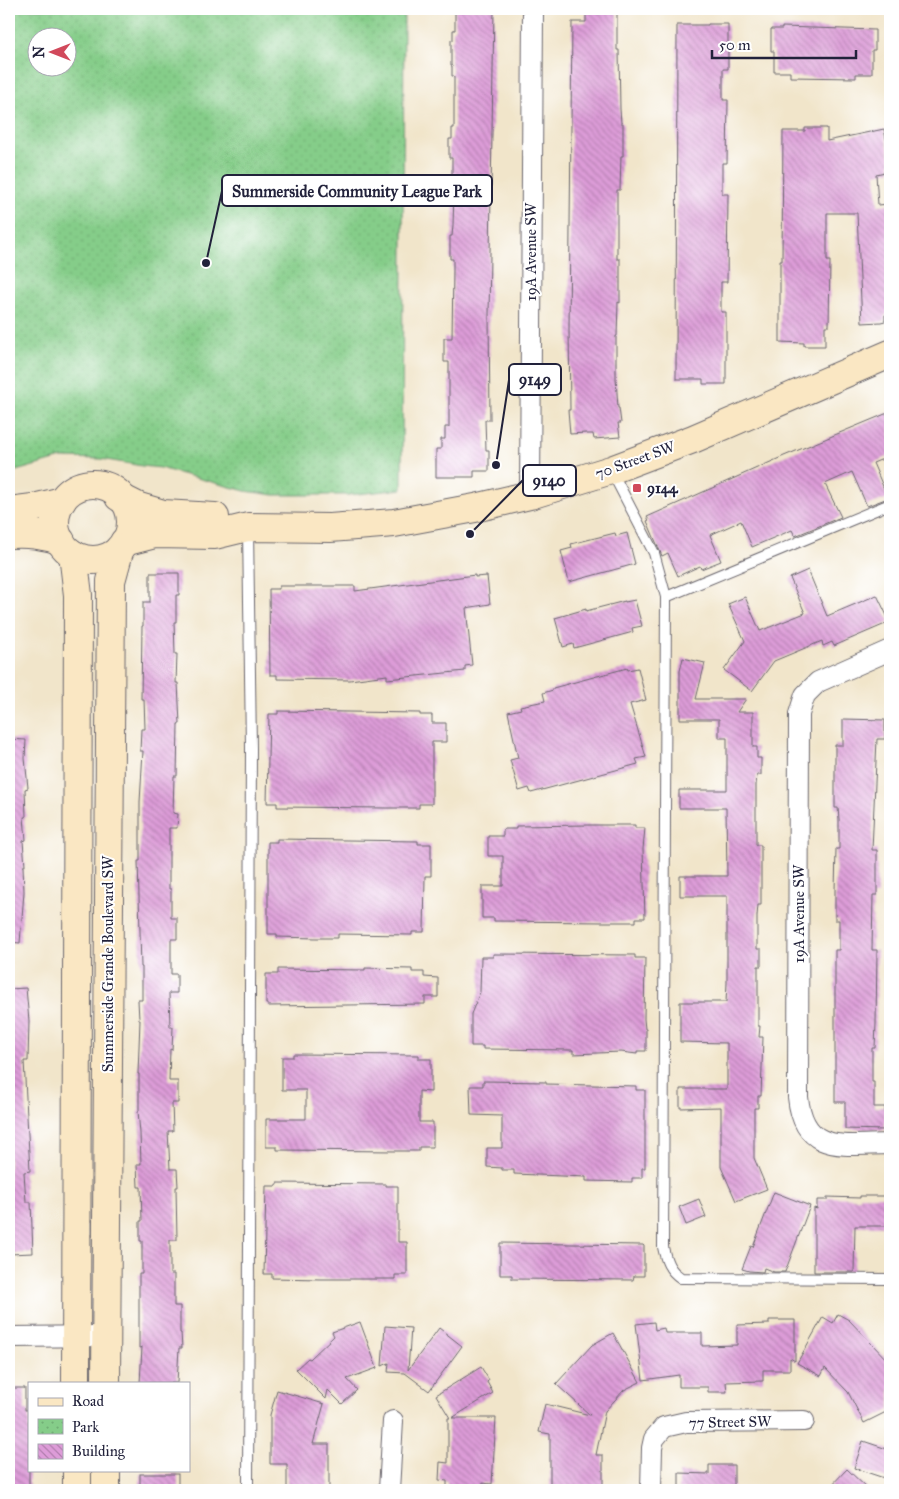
<svg xmlns="http://www.w3.org/2000/svg" width="899" height="1499" font-family="'IM FELL Great Primer',serif">
	<defs>
		<pattern id="park-dots" width="8" height="8" patternUnits="userSpaceOnUse" patternTransform="scale(1.25)"><rect width="8" height="8" fill="#85cd89"/><path d="M2 2h.1M6 6h.1" fill="none" stroke="#73b077" stroke-width="1.8" stroke-linecap="round"/></pattern>
		<pattern id="building-back-hatch" width="6" height="6" patternUnits="userSpaceOnUse" patternTransform="scale(1.25)"><rect width="6" height="6" fill="#dd9cd8"/><path d="M-1 5l2 2M0 0l6 6M5-1l2 2" fill="none" stroke="#b37fb0"/></pattern>
	</defs>
	<rect width="100%" height="100%" fill="#fff"/>
	<filter id="ink" filterUnits="userSpaceOnUse"><feTurbulence type="fractalNoise" baseFrequency=".02" numOctaves="2"/><feDisplacementMap in="SourceGraphic" scale="10" xChannelSelector="R" yChannelSelector="G"/><feConvolveMatrix kernelMatrix="1 2 1 2 8 2 1 2 1" color-interpolation-filters="sRGB"/></filter>
	<filter id="wash" filterUnits="userSpaceOnUse"><feTurbulence type="fractalNoise" baseFrequency=".0096" numOctaves="4" result="noise"/><feDisplacementMap in="SourceGraphic" scale="20" xChannelSelector="R" yChannelSelector="G"/><feGaussianBlur stdDeviation="1.12" result="paint"/><feColorMatrix in="noise" values="0 0 0 0 0 0 0 0 0 0 0 0 0 0 0 0 0 1.4 0 .05"/><feComposite in="paint" operator="in"/></filter>
	<g filter="url(#wash)">
		<rect width="100%" height="100%" fill="#f1e5ca"/>
		<path fill="url(#park-dots)" stroke="#547862" fill-rule="evenodd" d="M9,9H404L402,489L349,495H274L245,491L160,468L142,466L101,459L62,458L9,473ZM38,38H68V68H38Z"/>
		<g id="blocks">
			<g fill="url(#building-back-hatch)">
				<path d="M455,9H494L489,316L490,420H485L486,450H489V471H474V477H436V449H441V439H445V427H449V362H444V338H452L453,270V259H450V236H452L453,225L454,192H452V158H449V139H452V128H454V76H452V66H451V40H453V30H455Z"/>
				<path d="M586,9H617V50H619L620,109L621,123H623V156H621L620,190H617V259H620V303L618,302L617,336H616V378L618,408H619L621,423H618L620,437L594,439L593,434H587L586,433L570,434L568,410H570L569,329L572,22H586Z"/>
				<path d="M708,24H728V69H723V100H728L727,163H722V194H728L727,282H721V312H726V384H703V379H676L677,25H708Z"/>
				<path d="M782,27L875,30V50H872V74H856V78L790,77V72H774V51H771V29H782Z"/>
				<path d="M805,128H827V141L884,129L890,157V171L876,174L878,205L890,204V315H885V321L881,322L862,323L857,213H827V261H830L829,326H825V346H804V343L780,342V261H782L783,131H805Z"/>
				<path d="M890,412V456L873,463L888,498L867,506L852,472L825,484L841,517L795,536L792,530L752,547L741,521L710,535L721,561L701,569L700,566L678,576L668,553L662,556L647,521L649,520L647,517L784,456Z"/>
				<path d="M615,533L616,536L627,533L635,564L569,582L561,551L572,548L571,544Z"/>
				<path d="M808,570L827,616L877,595L890,622L834,646L832,642L823,646L822,641L774,661L752,691L724,670L745,641L728,604L745,597L760,631L805,613L790,578Z"/>
				<path d="M150,573H179V595H176V622H174L175,654H177L176,683H178L180,724H178L177,776H174L173,813L178,814L177,828H169V889H171V918H177V939H171V974H177V993H169L170,1027H173L172,1050L170,1049L169,1081H178V1103H172L173,1131H168L170,1169H177L178,1187H176L177,1240H170V1274H174V1306H180V1333H181L182,1348H179L177,1383H140L142,1347L139,1348V1274H142V1241H140V1221H142L141,1187H138L137,1164H141L140,1133L138,1111H139V1074H138L140,1020H139L138,1000H142V967H141L138,861H140V802L143,751H140L141,729H145L144,699H141L142,626H143V602H150Z"/>
				<path d="M475,575V577L487,576L490,604L466,608L472,665L465,666V671L387,679V675L350,680L277,679V675H270L269,589H279V586H355V591Z"/>
				<path d="M635,600L642,626L632,628L633,632L574,648L573,644L563,647L555,618L586,609V611L625,601V602Z"/>
				<path d="M683,658L705,663L696,699H746L737,712H753V747H757V758H761V775H757L756,785V845H761V905H758L757,916V949H761V966H758V1026H760L759,1037H763L761,1096H758V1108H754V1158L767,1189L736,1201L721,1167V1107L680,1108V1089H727V1043L680,1042V1002H726L727,983V896H680V876H727L726,808H679V790H727V738H719V719H680V671Z"/>
				<path d="M627,668L628,670L638,668L646,700L630,704L646,757L636,759L638,764L531,793L529,788L519,791L510,760L518,758L508,712L521,709L520,706L545,701L543,693L553,690V688Z"/>
				<path d="M278,711L420,713V715H432V723H446V742H432V804H419V808H387L277,807V803H267L269,714H278Z"/>
				<path d="M843,719L885,720V739H877L872,850H877V895H873L872,950H877L876,1023L875,1048H872V1082H874V1107H885V1130L845,1129V1102H835V950H839V920H835V891L836,849H839V819L838,808H835V745H843Z"/>
				<path d="M9,739L26,740L25,758L28,788L25,789L26,817H24L26,840L23,841L25,866H23L24,892L20,943L9,942Z"/>
				<path d="M590,825H635V828H645L643,849L645,918H636V922H604L494,921V918H482V886H503V856H488V836H503V829H516V826Z"/>
				<path d="M277,839L418,841V844H431V876H425L424,932H412V935L338,934V938H316L277,937V934H268V842H277Z"/>
				<path d="M493,954L635,955V958H645L644,1019L645,1029H646V1051H637V1054L621,1052L573,1054V1050L483,1049V1046H471V1014L480,992L481,957H493Z"/>
				<path d="M365,968L412,969V972H424V977L438,978V997H425V1004L268,1006V1004H266V974H278V969L365,970Z"/>
				<path d="M26,988L29,1021L28,1061H24L30,1171L24,1172L26,1202H31L33,1253L9,1254V1014H11L9,989Z"/>
				<path d="M293,1054L419,1055V1059H431V1092L419,1091V1122H433V1147H419V1151H396L277,1150V1147H266V1119H306V1090H282V1057H293Z"/>
				<path d="M483,1081L546,1082V1084L636,1086V1090H645V1168H642V1178H632V1182L586,1181V1177L514,1174V1170H502V1168L487,1167V1148H502V1116L471,1115L470,1086H483Z"/>
				<path d="M277,1183L386,1184V1186H398V1242H407V1275H395V1279H320L272,1278V1274H264L266,1186H277Z"/>
				<path d="M774,1192L810,1206L785,1272H774L764,1268L763,1272L749,1271L742,1269L751,1246L753,1247Z"/>
				<path d="M860,1196H890V1226H855L854,1272H814V1208L817,1209V1200H827V1197L860,1198Z"/>
				<path d="M699,1199L706,1217L686,1225L679,1207Z"/>
				<path d="M500,1243L643,1245L644,1246V1276H634L633,1280L512,1279V1275H500Z"/>
				<path d="M838,1314L849,1320L890,1363V1410L864,1423L848,1392L825,1368L821,1376L797,1363L823,1317L833,1323Z"/>
				<path d="M769,1320H795V1361L790,1358V1370H763V1381L726,1382L727,1392H708V1387H679V1375L643,1380L636,1324L654,1322L655,1330L664,1328L665,1333H702V1346L737,1345V1325L769,1324Z"/>
				<path d="M360,1322L377,1368L347,1379L357,1390L342,1404L328,1390L326,1399L296,1369L308,1358L310,1359L334,1336L332,1332Z"/>
				<path d="M385,1326L411,1328L408,1370L439,1328L462,1346L429,1391L405,1373L388,1372L389,1363L382,1366Z"/>
				<path d="M613,1333L640,1382L624,1390L605,1411L596,1455H603V1490H550V1434L539,1432L545,1404L590,1415L556,1384L592,1345Z"/>
				<path d="M481,1367L489,1380L487,1382L493,1393L452,1418H496L492,1484L482,1483V1490H447V1481L439,1480L440,1462L448,1463V1418H450L436,1395Z"/>
				<path d="M9,1388H25V1410H29V1490H9Z"/>
				<path d="M277,1390L324,1404L313,1444H329V1490H287V1464H270V1415Z"/>
				<path d="M863,1441L890,1450V1480L854,1468Z"/>
				<path d="M709,1465H734V1490H679V1473L709,1474Z"/>
				<path d="M847,1469L869,1490H827Z"/>
				<rect x="140" y="1474" width="38" height="16"/>
			</g>
		</g>
	</g>
	<g filter="url(#ink)">
		<use href="#blocks" fill-opacity="0" stroke="#6a666d" stroke-width="1"/>
		<g fill="none" stroke-linecap="round" stroke-linejoin="round">
			<defs>
				<g id="lane">
					<path d="M612,472L654,553L666,597L663,1247C666,1261 669,1270 681,1278L890,1279"/>
					<path d="M248,528L251,748L248,1490"/>
					<path d="M666,597L890,504"/>
				</g>
				<g id="street">
					<path d="M530,495L533,9"/>
					<path d="M890,650L818,682L805,695L799,714L798,1097C804,1156 845,1144 890,1144"/>
					<path d="M9,1337L106,1336"/>
					<path d="M389,1490L393,1421"/>
					<path d="M651,1490L652,1448L654,1439L664,1427L686,1422L804,1421"/>
				</g>
				<g id="secondary">
					<circle cx="93" cy="522" r="38"/>
					<path d="M119,497L139,507L163,514L215,517"/>
					<path d="M9,511L33,508L62,501"/>
					<path d="M9,534C28,533 43,534 61,541"/>
					<path d="M124,542L155,534L215,535L248,527L330,528L394,523L475,508L530,495L611,470L693,439L890,354"/>
					<path d="M73,554L78,595L76,1383"/>
					<path d="M106,1383L111,581L120,548"/>
					<path d="M77,1470V1490"/>
					<path d="M106,1470V1490"/>
				</g>
			</defs>
			<use href="#lane" stroke="#6a666d" stroke-width="12"/>
			<use href="#street" stroke="#6a666d" stroke-width="22"/>
			<use href="#secondary" stroke="#6a666d" stroke-width="30"/>
			<use href="#lane" stroke="#fff" stroke-width="10"/>
			<use href="#street" stroke="#fff" stroke-width="20"/>
			<use href="#secondary" stroke="#fae7c3" stroke-width="28"/>
		</g>
	</g>
	<rect fill="#d1495b" stroke="#fff" stroke-width="2" x="632" y="483" width="10" height="10" rx="2.5"/>
	<g text-anchor="middle" dominant-baseline="central" stroke-width="4" stroke-linejoin="round" paint-order="stroke">
		<g font-size="15" fill="#22223b" stroke="#fff">
			<text transform="translate(531 252) rotate(-90)">19A Avenue SW</text>
			<text transform="translate(635 460) rotate(-20)">70 Street SW</text>
			<text transform="translate(799 914) rotate(-90)">19A Avenue SW</text>
			<text transform="translate(108 964) rotate(-90)">Summerside Grande Boulevard SW</text>
			<text transform="translate(730 1422) rotate(-1)">77 Street SW</text>
		</g>
		<g font-size="15" font-weight="bold" fill="#22223b" stroke="#fff" text-anchor="start">
			<text x="647" y="488">9144</text>
		</g>
	</g>
	<path fill="none" stroke="#22223b" stroke-width="2" d="M206 263L222 191M496 465L509 380M470 534L523 480"/>
	<g fill="#22223b" stroke="#fff" stroke-width="2">
		<circle cx="206" cy="263" r="5"/>
		<circle cx="496" cy="465" r="5"/>
		<circle cx="470" cy="534" r="5"/>
	</g>
	<g fill="#fff" stroke="#22223b" stroke-width="2">
		<rect x="222" y="175" width="270" height="31" rx="5"/>
		<rect x="509" y="364" width="52" height="31" rx="5"/>
		<rect x="523" y="465" width="53" height="31" rx="5"/>
	</g>
	<g font-size="16" text-anchor="middle" font-weight="bold" fill="#22223b">
		<text x="357" y="197">Summerside Community League Park</text>
		<text x="535" y="385">9149</text>
		<text x="549" y="486">9140</text>
	</g>
	<rect width="899" height="1499" fill="none" stroke="#fff" stroke-width="30"/>
	<rect x="28" y="1382" width="162" height="90" fill="#ffffff" stroke="#a7a7b1"/>
	<rect x="38" y="1398" width="25" height="8" fill="#fae7c3" stroke="#a7a7b1"/>
	<text x="72" y="1406" font-size="15" fill="#22223b">Road</text>
	<rect x="38" y="1419" width="25" height="15" fill="url(#park-dots)" stroke="#a7a7b1"/>
	<text x="72" y="1432" font-size="15" fill="#22223b">Park</text>
	<rect x="38" y="1444" width="25" height="15" fill="url(#building-back-hatch)" stroke="#a7a7b1"/>
	<text x="72" y="1456" font-size="15" fill="#22223b">Building</text>
	<g transform="translate(52 52) rotate(270)"><circle r="24" fill="#ffffff" stroke="#a7a7b1"/>
	<path d="M0-4L9 19L0 12L-9 19Z" fill="#d1495b"/>
	<text y="-8" font-size="14" font-weight="bold" text-anchor="middle" fill="#22223b">N</text>
	</g>
	<path d="M712 50v8h144v-8" fill="none" stroke="#22223b" stroke-width="2.5"/>
	<text x="719" y="50" font-size="15" fill="#22223b" stroke="#ffffff" stroke-width="4" paint-order="stroke">50 m</text>
</svg>
